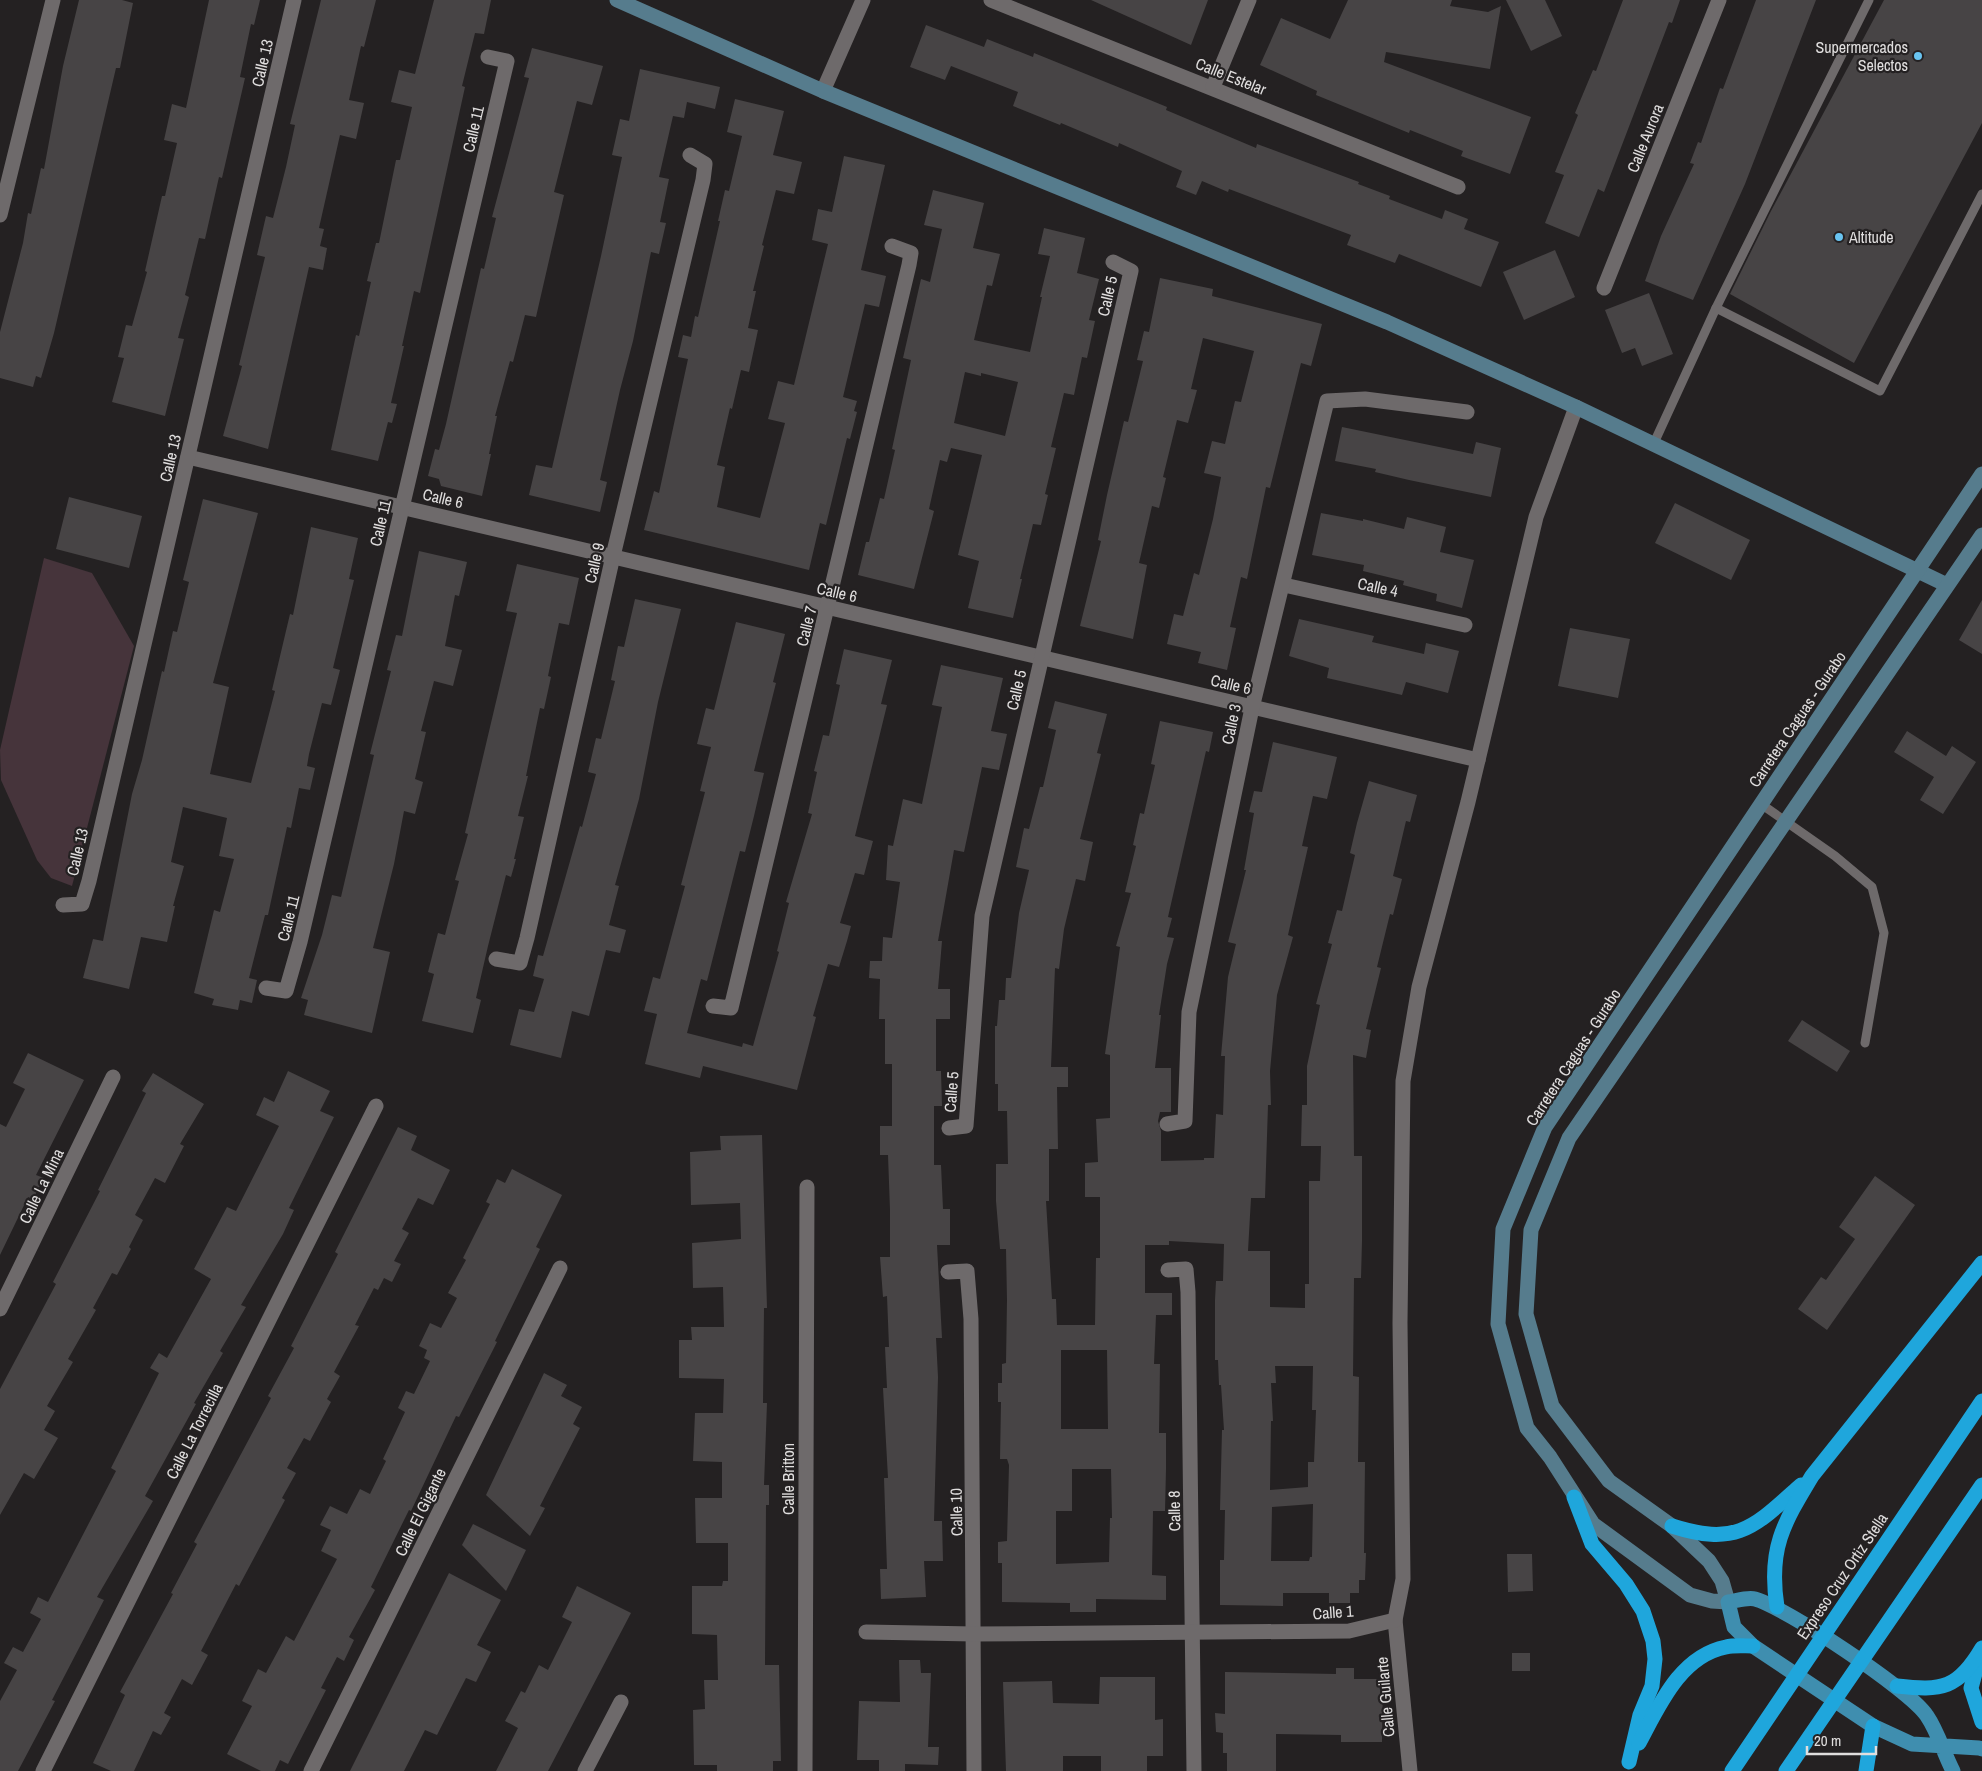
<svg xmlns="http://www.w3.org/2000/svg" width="1982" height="1771" font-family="'Archivo Narrow',sans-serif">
	<rect width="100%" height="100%" fill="#242122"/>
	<path fill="#46343b" d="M44,558L92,573L134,646L72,886L51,878L37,860L1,780L0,750Z"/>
	<g fill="#474445" fill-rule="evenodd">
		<path d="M79,0H122L133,3L120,68H116L54,333L41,378L36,376L33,387L0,378V332L23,243L28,213L31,214L41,168L44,169L63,66Z"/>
		<path d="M209,0H260L254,25L251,24L240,77L245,78L222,178L219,177L205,239L199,238L185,295L189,297L178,338L184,339L165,416L112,402L124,358L118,357L126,325L132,326L147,272L145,271L162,196H165L177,143L164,140L172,104L186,108Z"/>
		<path d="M321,0H376L364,47L361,46L349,100L364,103L356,139L340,135L319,228L324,229L320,246L327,248L323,270L309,267L268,449L223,436L242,366L239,365L265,257L257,255L266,216L273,218L286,167L295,125L290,124Z"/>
		<path d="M434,0H491L484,34L475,33L462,86L465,87L420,293L414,291L402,346H404L391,403L397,404L392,423L388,422L378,461L331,450L356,335L359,336L371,282L367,281L376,243H379L396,160H400L412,107L391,102L399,70L415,74Z"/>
		<path d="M1091,0H1208L1191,45Z"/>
		<path d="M1348,0H1452L1450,6L1488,12L1501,6L1490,69L1386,52L1384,62L1531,117L1510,174L1461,156L1463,151L1410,130L1409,133L1316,95L1317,91L1260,65L1281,18L1330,39Z"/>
		<path d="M1506,0H1545L1562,36L1531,51Z"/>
		<path d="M1623,0H1680L1672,23L1669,22L1604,192L1598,189L1579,237L1545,223L1564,175L1555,172L1578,115L1575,113L1593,70L1596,71Z"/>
		<path d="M1756,0H1816L1745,184L1693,300L1645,281L1661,236L1694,164L1690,163L1698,142L1701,143L1720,88L1723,89Z"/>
		<path d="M1884,0H1982V123L1854,363L1730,294L1771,211Z"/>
		<path d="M926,25L984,47L987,39L1033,57L1034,53L1150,100L1167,107L1166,110L1256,148L1257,144L1359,182L1358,184L1390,196L1389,199L1442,219L1445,210L1468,219L1464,229L1499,242L1481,287L1399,254L1395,263L1347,245L1351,235L1229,189L1228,192L1202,181L1196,195L1176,187L1182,171L1119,143L1118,147L1061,123L1060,125L1013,106L1018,92L951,66L945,80L910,67Z"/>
		<path d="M532,48L603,66L592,105L577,101L554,192L564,195L536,317L525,315L513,362L510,361L495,416H497L489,454H491L482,496L441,486L439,479L428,476L435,449L439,450L446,424L481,268L484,269L496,218L492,217L529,78L524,77Z"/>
		<path d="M640,69L720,87L715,109L687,102L684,118L673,116L659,177L669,179L660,222L666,223L659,254L651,252L633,341L620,390L600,480L607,482L600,512L529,495L536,465L552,468L601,256L622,157L612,155L620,119L629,121Z"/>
		<path d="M735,99L784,111L773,155L802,162L794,194L776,190L762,245L764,246L753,291H756L748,328L758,330L749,372L741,370L732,409L730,408L717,465L725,467L717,507L760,518L785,423L768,419L778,381L794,385L828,244L812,240L818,209L832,212L844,156L885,165L861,270L886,276L879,307L865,304L843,397L857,401L854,411L857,412L850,439L847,438L826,525L820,523L809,570L644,530L654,491L659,493L688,359L678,357L683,335L691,337L695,316L698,317L720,221H718L725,190L729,191L742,136L727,132Z"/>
		<path d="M933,190L984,203L973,248L1000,254L992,286L987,285L974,340L1030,352L1042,297H1040L1050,256L1038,254L1044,228L1085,238L1077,273L1099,279L1089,320L1095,321L1087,358L1082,357L1074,395L1064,393L1051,447L1056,448L1045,494L1048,495L1041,525L1033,524L1020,579H1022L1013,618L968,608L979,561L958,555L982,455L951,448L947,462L940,460L929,509L934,511L914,589L858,575L866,542H869L880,498L884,499L895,450L892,449L911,360L903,358L921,279L930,282L942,229L924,225ZM965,372L981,376V373L1018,382L1005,436L954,423Z"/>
		<path d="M1555,250L1575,297L1524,320L1503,272Z"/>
		<path d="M1160,278L1213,289L1212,296L1322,324L1311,366L1301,363L1270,488L1266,487L1247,579L1241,577L1230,627L1236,628L1227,670L1198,663L1201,652L1167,644L1174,614L1183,616L1194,573L1199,575L1213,519L1221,477L1204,473L1212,441L1225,444L1235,401L1241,402L1254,351L1203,338L1191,389L1197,390L1188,423L1177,420L1163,477L1166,478L1159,508L1152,506L1139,563L1147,565L1133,639L1080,626L1101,541L1098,540L1107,495L1124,421L1128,422L1143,361L1137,360L1144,331L1149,332Z"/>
		<path d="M1649,293L1673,354L1642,366L1635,348L1622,353L1605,310Z"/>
		<path d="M1342,427L1473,454L1476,442L1501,448L1491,497L1409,480L1375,472L1376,469L1335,461Z"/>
		<path d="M69,497L142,516L129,568L56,549Z"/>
		<path d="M203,499L258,513L213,683L229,687L210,774L251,783L275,691L272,690L290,614L293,615L311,527L358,538L349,579L354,580L333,668L340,670L331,705L322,703L309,754L307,766L315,768L310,790L299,788L291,828L287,827L268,915H265L249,978L257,980L252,1003L240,1000L238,1010L212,1005L214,999L194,993L214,910L220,912L234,859L219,856L227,818L183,807L171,862L184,866L173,906H175L167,942L141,937L129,989L83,978L93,939L103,941L132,794L142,760L162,671L164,672L173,631L177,632L189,582L183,580Z"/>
		<path d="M1675,503L1750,540L1731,580L1655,543Z"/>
		<path d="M1321,513L1363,521V519L1404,529L1407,517L1446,527L1440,552L1474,560L1462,608L1436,601L1437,594L1403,585L1404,581L1363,571L1364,565L1312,555Z"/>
		<path d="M419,551L467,562L459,596L455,595L445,646L462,650L453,686L434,681L421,731L426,732L415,779L423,782L415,814L404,811L394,864L373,948L390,952L372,1033L304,1015L308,1000L301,998L322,935L332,895L341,897L374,755L370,754L391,671L387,670L396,635L402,636Z"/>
		<path d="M517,564L579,578L569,625L559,623L548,676L551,677L544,709L540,708L526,776H528L518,816L524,817L514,859H516L511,877L506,875L488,946L476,998L481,1000L473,1033L422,1021L434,974L428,972L438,933L445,935L459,881L455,880L468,834L465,833L517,613L506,611Z"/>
		<path d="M635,599L681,609L658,702L639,799L615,885L619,886L609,925L626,930L620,953L606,950L589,1016L572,1011L561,1058L510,1045L519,1009L534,1012L544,979L533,976L538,955L543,956L580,826L582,827L596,774L588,772L596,738L601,739L615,681L611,680L618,646L624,647Z"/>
		<path d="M1982,600V654L1959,640Z"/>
		<path d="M1299,619L1374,636L1372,642L1424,654L1426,643L1459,651L1448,693L1406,682L1402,695L1327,678L1329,668L1289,656Z"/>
		<path d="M736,622L785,634L773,682L776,683L754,771L764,773L754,816L745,852L740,851L707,981L701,979L687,1033L742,1047L743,1043L753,1046L779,952L777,951L789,903L786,902L812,814L808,813L817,772L814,771L823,735L829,736L840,685L836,684L844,649L892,660L881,704L887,705L855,836L873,841L864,875L855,873L840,923L851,926L847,941L839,967L828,964L813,1016L816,1017L797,1090L703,1066L700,1078L645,1064L657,1014L644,1011L653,977L660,979L685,886L681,885L705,792L700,791L711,747L697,744L706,708L714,710Z"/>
		<path d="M1570,628L1630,639L1618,698L1558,686Z"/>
		<path d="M941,665L1003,678L991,731L1007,734L999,770L982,767L964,852L954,850L938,941H942L938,989H950V1019H936V1071H941L942,1106H934V1165H941L943,1209H950V1245H937L942,1338H936L938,1377L934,1521H942L943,1561H924L926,1597L881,1599L880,1569H887L884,1478H888L883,1388H887L885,1347H889L887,1296L883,1297L880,1257H890V1210L888,1155H880V1126H892V1064H885V1019H879L880,979L869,978L870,961H882L883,937L892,938L900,882L886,880L888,845L893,846L903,799L922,804L942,707L932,705Z"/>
		<path d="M1055,701L1107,714L1097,753L1101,754L1080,839L1093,842L1085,881L1076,879L1064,929L1059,969L1055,968L1051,1067H1068V1087H1057L1058,1149H1049V1201H1046L1052,1299H1056L1057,1325H1095L1096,1258H1100V1197H1085V1163L1098,1162L1096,1119L1110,1118V1055L1105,1054L1120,947L1116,946L1131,893L1125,892L1136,846L1133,845L1140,813L1144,814L1155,765L1151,764L1160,721L1213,732L1209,752L1206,751L1168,917L1172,918L1167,937L1174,938L1167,964L1159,1015H1161L1155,1068H1171V1112H1160L1158,1121L1161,1131V1161L1204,1160V1158H1214L1216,1114L1223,1115L1225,1056H1221L1228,977L1236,944L1228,942L1246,870H1244L1254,813L1249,812L1254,791L1262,792L1273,742L1337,757L1327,799L1313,796L1302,846L1308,847L1288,935L1293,937L1277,995L1270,1071L1271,1105H1268L1265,1198H1251L1248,1251H1270V1307L1305,1308V1284H1309V1181H1320L1321,1146H1301L1302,1105H1307V1066L1320,1005L1316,1004L1332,944L1328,943L1337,910L1342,911L1355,855L1350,853L1357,823L1369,781L1417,795L1410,822L1406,821L1393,876L1402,879L1393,915L1390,914L1377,967L1381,968L1366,1029L1371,1030L1366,1058L1353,1055L1354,1156H1362V1241L1361,1278H1354L1353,1376L1359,1377L1358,1462H1365L1364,1553H1366L1365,1580H1359V1593H1350V1603H1329V1593H1283V1606L1220,1605V1560H1224L1225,1510H1220L1222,1430H1224L1221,1385H1219L1218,1360H1215V1300L1216,1281H1223L1224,1244L1169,1241V1245H1145V1293H1172V1315H1156L1154,1364H1160L1159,1433H1166V1469L1165,1511H1153L1152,1575L1166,1576V1600L1096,1599V1612H1070V1603L1002,1602V1563H998V1542L1007,1541L1009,1465L1007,1459H1000L1001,1402H998V1383H1002V1364L1006,1363L1007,1300L1006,1249H1000L996,1201V1164H1008L1007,1111H998V1084H995V1026H997L999,1000H1005L1006,978H1011L1019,913L1029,870L1016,867L1024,828L1029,829L1040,787H1043L1056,730L1048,728ZM1061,1350H1107L1108,1429H1061ZM1275,1366H1313L1312,1410H1316L1314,1462H1308V1487L1270,1490L1271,1421H1273L1271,1383H1276ZM1072,1469H1111L1112,1518H1110L1109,1562L1056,1564V1511H1072ZM1313,1504L1312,1557H1310L1309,1561H1271L1272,1507Z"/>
		<path d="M1907,731L1946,756L1952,746L1976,762L1943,814L1920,800L1934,777L1894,752Z"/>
		<path d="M1802,1020L1850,1051L1837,1072L1788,1041Z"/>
		<path d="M28,1053L84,1080L36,1175L44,1178L33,1199L28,1197L0,1255V1124L6,1127L25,1089L13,1083Z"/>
		<path d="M288,1071L330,1091L320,1111L334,1117L289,1208L294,1210L283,1234L241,1305L246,1307L220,1351L223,1353L194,1403L196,1404L145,1496L153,1501L97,1597L104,1600L52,1700L55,1701L18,1771H0V1701L17,1670L4,1663L13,1647L23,1652L41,1619L30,1613L38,1597L48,1602L116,1471L111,1468L159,1373L150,1368L159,1353L167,1358L211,1279L194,1269L227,1207L236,1211L279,1126L256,1115L264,1097L274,1102Z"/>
		<path d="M153,1073L204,1104L180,1144L184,1146L165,1183L155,1178L135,1215L143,1220L129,1247L131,1249L117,1275L112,1273L93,1308L96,1310L68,1359L73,1362L47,1406L55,1411L44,1430L58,1438L34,1479L24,1473L0,1515V1389L56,1284L53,1282L100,1191L98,1190L146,1093L142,1091Z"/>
		<path d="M398,1127L417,1136L411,1150L450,1170L433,1205L418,1198L402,1229L409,1233L394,1261L401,1264L392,1282L384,1278L378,1290L374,1288L355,1325L359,1326L334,1372L340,1376L327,1399L331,1402L310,1441L304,1438L287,1468L296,1473L282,1498L285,1500L239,1586L236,1584L201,1651L208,1655L192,1685L182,1679L164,1713L171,1717L161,1735L153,1731L134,1771H111L93,1763L125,1695L120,1692L173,1594L171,1593L197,1544L194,1542L271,1398L268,1396L294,1348L291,1346L338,1254L335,1252Z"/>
		<path d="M762,1135L767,1308H764L763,1403H767L764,1485H769V1505H766L765,1665H779L781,1761H773V1771H717V1765H694L693,1710L705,1709L704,1680H718L717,1635L692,1634V1586H722L723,1581H728V1543H696L695,1498H722V1462L693,1461L695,1413H723L724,1379L679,1378V1340H692L691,1327H724L723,1287L693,1288L692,1243L741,1239L740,1203L691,1205L690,1152L721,1150L720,1136Z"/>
		<path d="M512,1169L562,1195L536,1247L540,1249L495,1341L497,1342L459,1417L456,1416L411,1511L409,1510L371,1587L375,1590L349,1637L354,1640L344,1661L337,1657L321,1688L326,1690L288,1764L280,1760L275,1771H261L227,1754L252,1706L242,1701L258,1669L266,1673L286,1636L294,1641L337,1559L321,1551L331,1530L320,1525L330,1506L347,1514L360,1489L370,1494L386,1461L383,1459L405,1412L398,1408L406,1391L414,1394L430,1361L424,1358L427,1350L419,1346L430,1323L441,1328L457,1298L448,1293L466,1260L463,1258L490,1204L486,1202L497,1179L505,1183Z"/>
		<path d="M1875,1176L1915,1205L1827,1330L1798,1309L1821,1277L1826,1280L1855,1239L1839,1227Z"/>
		<path d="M544,1373L567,1385L561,1396L582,1407L573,1424L580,1428L540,1506L545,1508L530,1536L486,1495Z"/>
		<path d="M473,1524L526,1550L506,1591L462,1545Z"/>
		<path d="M1507,1554H1532L1533,1591L1508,1592Z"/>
		<path d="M449,1573L501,1600L477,1645L491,1652L476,1682L466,1678L437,1735L425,1730L404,1771H350Z"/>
		<path d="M577,1586L631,1613L548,1771H496L518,1728L505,1721L521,1691L525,1693L539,1665L548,1670L572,1622L562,1617Z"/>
		<rect x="1512" y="1653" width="18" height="18"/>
		<path d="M899,1660H920L921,1673H931L928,1747H939L938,1765L905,1764V1771H879V1760H857L859,1701L900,1702Z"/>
		<path d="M1336,1668H1354V1679H1383L1382,1742H1341V1735L1276,1734V1771H1227V1753H1223V1733L1216,1732L1215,1713L1225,1714V1672L1336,1674Z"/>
		<path d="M1100,1677H1155V1720L1163,1719V1756H1147V1771H1101V1756H1063V1771H1006L1003,1682L1052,1681L1053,1703L1099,1704Z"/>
	</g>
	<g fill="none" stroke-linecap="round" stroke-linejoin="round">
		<g stroke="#6e6a6b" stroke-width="9">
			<path d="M1716,308L1869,0"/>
			<path d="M1654,443L1716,308L1880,391L1982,194"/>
			<path d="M1761,804L1835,856L1872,887L1884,933L1865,1043"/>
		</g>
		<g stroke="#6e6a6b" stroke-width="15">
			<path d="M991,0L1458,187"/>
			<path d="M1213,87L1249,0"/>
			<path d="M823,91L863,0"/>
			<path d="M0,215L53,0"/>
			<path d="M1604,288L1719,0"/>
			<path d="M188,457L1478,760"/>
			<path d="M1284,585L1465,625"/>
			<path d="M63,905L82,904L89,881L294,0"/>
			<path d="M496,959L520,963L527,938L613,556L703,180L705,164L690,155"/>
			<path d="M266,988L286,991L300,942L507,61L488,57"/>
			<path d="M713,1006L731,1008L909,265L911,253L892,246"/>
			<path d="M1167,1124L1185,1121L1189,1012L1252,708L1327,401L1365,399L1467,412"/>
			<path d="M949,1128L966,1126L982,916L1131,271L1113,262"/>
			<path d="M1168,1270L1186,1269L1188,1292L1194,1771"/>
			<path d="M948,1272L967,1271L971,1319L974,1771"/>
			<path d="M0,1309L113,1077"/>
			<path d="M1395,1620L1410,1771"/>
			<path d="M866,1632L974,1634L1349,1631L1395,1620L1403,1579L1400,1323L1403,1081L1419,987L1468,802L1536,517L1576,407"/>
			<path d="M43,1771L376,1106"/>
			<path d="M311,1771L560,1268"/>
			<path d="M585,1771L621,1702"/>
			<path d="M805,1771L807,1187"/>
		</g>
		<g stroke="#567c8d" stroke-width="15">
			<path d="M617,0L823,91L1387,322L1576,407L1947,585"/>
			<path d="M1982,474L1545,1127L1503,1229L1498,1324L1527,1428L1550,1457L1593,1524L1690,1595L1712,1601L1728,1602L1722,1581L1709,1561L1672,1526L1609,1481L1552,1406L1526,1314L1531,1230L1569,1138L1982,535"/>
		</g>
		<path stroke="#3f8eaf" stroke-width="15" d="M1953,1771C1944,1754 1938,1732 1927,1716C1910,1690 1785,1607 1755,1599C1747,1597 1736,1601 1728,1602L1734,1627L1753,1646L1873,1726L1912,1744L1979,1748L1982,1749"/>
		<g stroke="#1fa6dc" stroke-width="15">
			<path d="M1574,1497L1592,1544L1626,1584L1643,1611L1653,1641L1655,1659L1652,1686L1640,1715L1629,1762"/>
			<path d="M1672,1526C1738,1547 1754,1527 1801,1485"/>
			<path d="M1777,1607C1768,1549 1783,1524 1812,1476L1982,1263"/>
			<path d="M1979,1659L1971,1688L1982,1722"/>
			<path d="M1897,1686C1942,1691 1958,1689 1982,1648"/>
			<path d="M1639,1743C1659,1706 1680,1656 1726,1647C1734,1645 1744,1646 1753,1646"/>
			<path d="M1732,1771L1982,1401"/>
			<path d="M1786,1771L1982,1485"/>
			<path d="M1866,1771L1873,1726"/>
		</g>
	</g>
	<g fill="#69c4f1" stroke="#242122" stroke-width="2">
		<circle cx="1918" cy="56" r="5"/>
		<circle cx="1839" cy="237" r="5"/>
	</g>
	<g text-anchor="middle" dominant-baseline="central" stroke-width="4.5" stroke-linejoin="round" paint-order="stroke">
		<g font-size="16" fill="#e0dede" stroke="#242122" text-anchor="end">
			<text x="1908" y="47">Supermercados<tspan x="1908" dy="18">Selectos</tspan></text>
			<text x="1849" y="237" text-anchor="start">Altitude</text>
		</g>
		<g font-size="16" fill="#e0dede" stroke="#242122">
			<text transform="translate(262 63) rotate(-77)">Calle 13</text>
			<text transform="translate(1231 76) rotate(22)">Calle Estelar</text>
			<text transform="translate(473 129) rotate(-77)">Calle 11</text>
			<text transform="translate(1645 138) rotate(-68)">Calle Aurora</text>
			<text transform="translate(1107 296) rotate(-77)">Calle 5</text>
			<text transform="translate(170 458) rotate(-77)">Calle 13</text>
			<text transform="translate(443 498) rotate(13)">Calle 6</text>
			<text transform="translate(380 523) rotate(-77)">Calle 11</text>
			<text transform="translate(594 563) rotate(-77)">Calle 9</text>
			<text transform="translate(1378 587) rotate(12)">Calle 4</text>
			<text transform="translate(837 592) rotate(13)">Calle 6</text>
			<text transform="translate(806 626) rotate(-76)">Calle 7</text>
			<text transform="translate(1231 684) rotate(13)">Calle 6</text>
			<text transform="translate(1016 690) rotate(-77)">Calle 5</text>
			<text transform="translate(1797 719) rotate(-56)">Carretera Caguas - Gurabo</text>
			<text transform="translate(1231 724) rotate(-78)">Calle 3</text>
			<text transform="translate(77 852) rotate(-77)">Calle 13</text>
			<text transform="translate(288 918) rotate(-76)">Calle 11</text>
			<text transform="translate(1573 1057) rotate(-57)">Carretera Caguas - Gurabo</text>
			<text transform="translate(951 1092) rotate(-86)">Calle 5</text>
			<text transform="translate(41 1186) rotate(-64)">Calle La Mina</text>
			<text transform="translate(194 1431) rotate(-63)">Calle La Torrecilla</text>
			<text transform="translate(788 1479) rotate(-90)">Calle Britton</text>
			<text transform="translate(1174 1511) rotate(-91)">Calle 8</text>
			<text transform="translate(420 1512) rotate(-64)">Calle El Gigante</text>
			<text transform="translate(956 1512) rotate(-91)">Calle 10</text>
			<text transform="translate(1842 1576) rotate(-56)">Expreso Cruz Ortiz Stella</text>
			<text transform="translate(1333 1612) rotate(-4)">Calle 1</text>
			<text transform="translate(1385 1697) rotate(-95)">Calle Guilarte</text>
		</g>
	</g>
	<path d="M1807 1746v8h69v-8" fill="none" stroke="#e0dede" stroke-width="2.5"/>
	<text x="1814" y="1746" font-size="15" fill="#e0dede" stroke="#242122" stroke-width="4" paint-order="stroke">20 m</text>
</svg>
